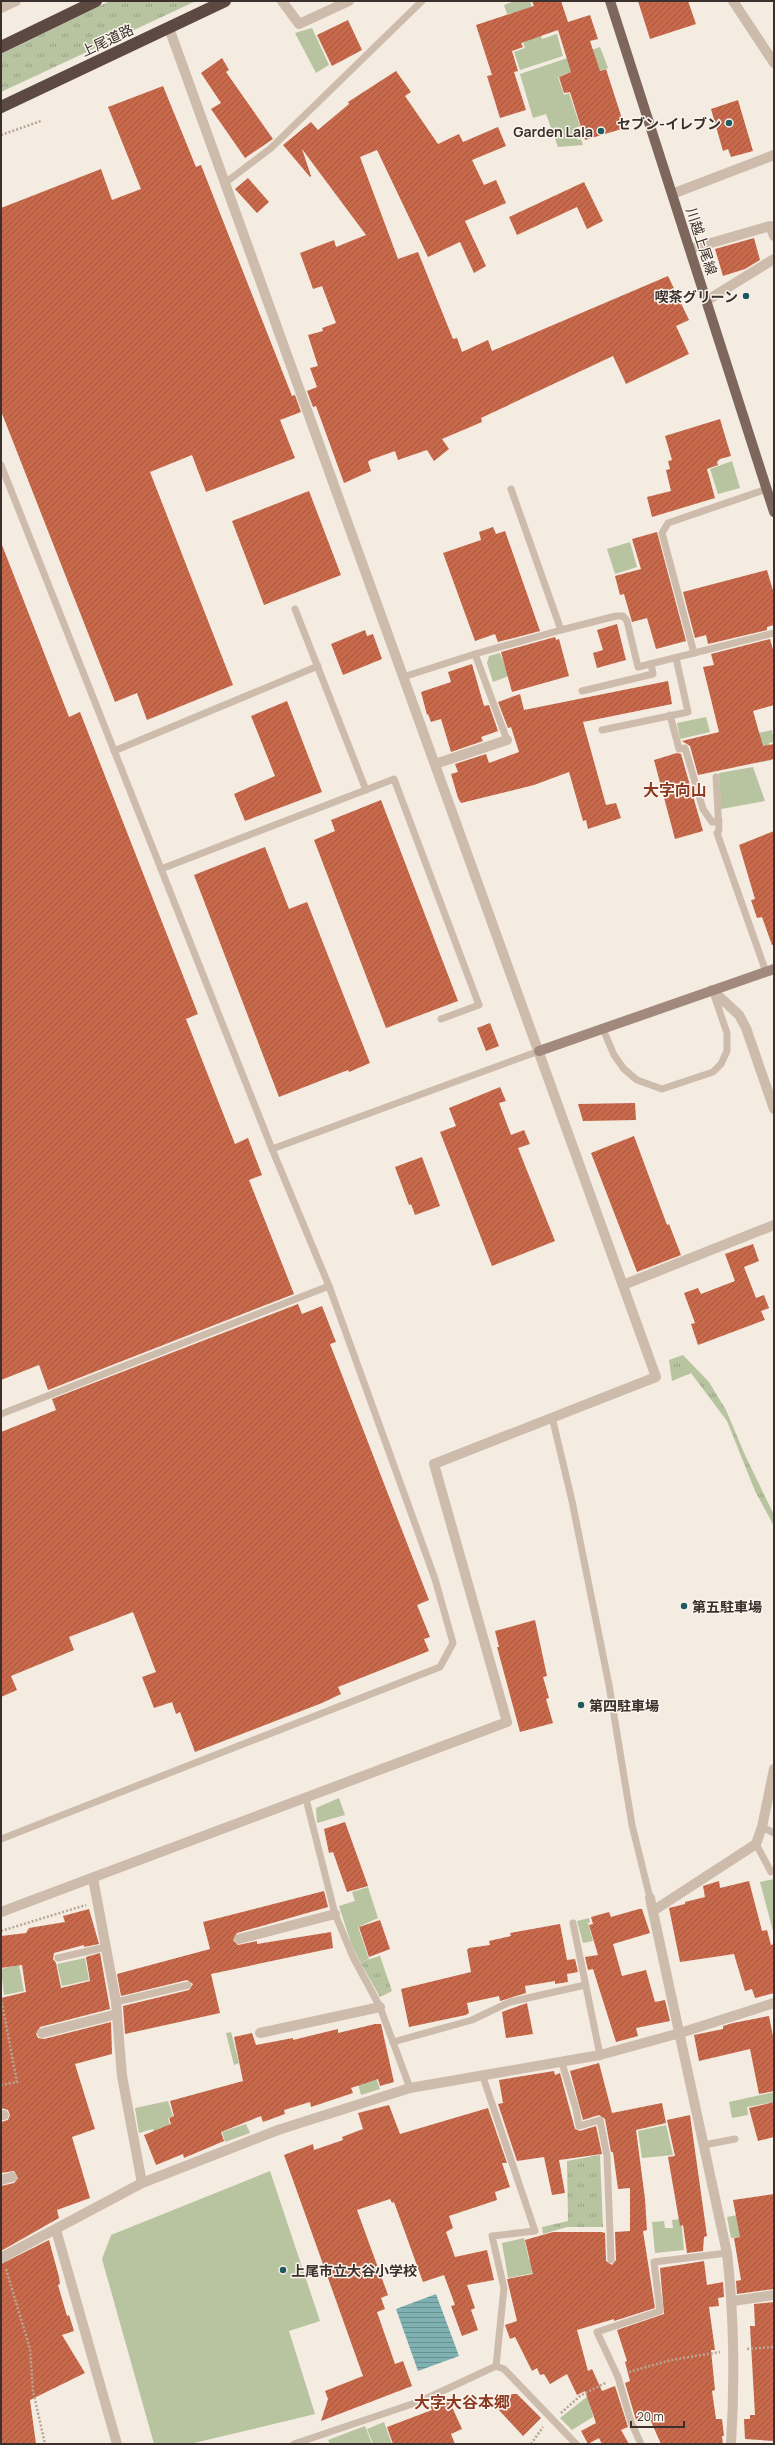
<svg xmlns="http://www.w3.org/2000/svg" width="775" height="2445" font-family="Manrope,'Noto Sans JP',sans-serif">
	<defs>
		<pattern id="grass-tufts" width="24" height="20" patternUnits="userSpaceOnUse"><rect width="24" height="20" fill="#b8c4a0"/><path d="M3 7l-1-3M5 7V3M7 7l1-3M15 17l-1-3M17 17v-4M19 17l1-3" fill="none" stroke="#97a083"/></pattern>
		<pattern id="water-rules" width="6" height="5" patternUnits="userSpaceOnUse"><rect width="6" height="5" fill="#7fb0b2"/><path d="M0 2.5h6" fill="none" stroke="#699091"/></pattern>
		<pattern id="building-hatch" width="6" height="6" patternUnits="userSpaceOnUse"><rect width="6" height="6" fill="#c8694b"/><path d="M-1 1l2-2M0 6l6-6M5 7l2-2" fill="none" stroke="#a4573f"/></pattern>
	</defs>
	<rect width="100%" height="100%" fill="#f4ebe1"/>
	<g fill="url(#grass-tufts)">
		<path d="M110,1H196L1,92V54Z"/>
		<path d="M683,1355L709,1382L726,1410L745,1455L774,1515V1526L755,1491L727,1421L691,1373L672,1381L669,1360Z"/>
		<path d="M380,1956L392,1991L380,1997L360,1962Z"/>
		<path d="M600,2155L603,2227H567L543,2234L542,2227L568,2221L567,2161Z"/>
	</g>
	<g fill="#b8c4a0">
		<path d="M514,1H530L542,39L557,34L563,56L520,70L514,52L525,48L513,13L507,14L504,5Z"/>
		<path d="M312,28L329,65L316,73L295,33Z"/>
		<path d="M600,47L608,68L591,73L588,65L558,77L564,95L569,93L580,126L575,128L578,140L581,139L583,145L558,147L546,114L533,118L520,74Z"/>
		<path d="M732,461L740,488L718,494L710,469Z"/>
		<path d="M630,542L637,567L615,574L607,549Z"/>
		<path d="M500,653L509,676L493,682L487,663L489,656Z"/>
		<path d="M706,717L710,732L680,739L677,723Z"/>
		<path d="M772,730L774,742L769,743L772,760L756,763L750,735Z"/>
		<path d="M753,767L765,801L721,809L719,773Z"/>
		<path d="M339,1798L345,1815L317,1823L316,1808Z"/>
		<path d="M774,1879V1935L760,1882Z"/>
		<path d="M368,1887L378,1918L358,1927L369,1959L360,1962L352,1946L339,1906L355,1901L352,1892Z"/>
		<path d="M589,1918L590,1922L588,1923L593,1941L583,1943L577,1921Z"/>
		<path d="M85,1958L89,1980L62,1986L57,1964Z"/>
		<path d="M19,1965L24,1991L4,1995L1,1969Z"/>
		<path d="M231,2032L239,2063L234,2065L226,2033Z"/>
		<path d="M376,2078L380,2089L361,2095L358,2084Z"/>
		<path d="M774,2092V2102L747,2107L748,2115L732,2118L729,2102Z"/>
		<path d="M168,2101L173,2116L168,2118L172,2132L157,2138L153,2129L139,2133L135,2108Z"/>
		<path d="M246,2124L250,2133L225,2142L222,2132Z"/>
		<path d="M666,2125L673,2155L642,2158L638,2131Z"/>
		<path d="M270,2171L320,2321L289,2331L315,2414L190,2444H154L102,2259L111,2235Z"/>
		<path d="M747,2213L751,2235L731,2238L727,2217Z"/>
		<path d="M681,2219L684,2250L655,2253L652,2222L664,2221L665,2228H673L672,2220Z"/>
		<path d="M524,2238L529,2260H532L534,2273L508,2278L502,2243Z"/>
		<path d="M588,2396L593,2417L572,2430L560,2418Z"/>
		<path d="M384,2422L392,2444H373L367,2429Z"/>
		<path d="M365,2426L372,2444H330L328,2440Z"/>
	</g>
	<path fill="url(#water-rules)" d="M436,2294L459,2356L418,2371L396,2309Z"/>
	<g fill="url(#building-hatch)">
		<path d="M532,1H561L568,22L590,15L598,39L590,41L600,71L606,69L625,128L585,140L570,92L564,93L559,77L571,72L558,30L521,43L523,47L512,51L518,71L514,72L526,110L500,118L487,76L492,75L476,25L534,6Z"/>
		<path d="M638,1H688L696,24L650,39Z"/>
		<path d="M348,20L362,50L332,66L317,35Z"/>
		<path d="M222,58L229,70L226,72L273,139L245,158L211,109L221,103L201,73Z"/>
		<path d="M396,71L411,92L405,96L438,144L459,134L463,142L498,127L506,146L472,160L484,185L496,180L506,203L465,221L486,266L474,273L460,242L428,257L377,150L360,157L398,259L418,252L453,339L457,338L462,352L488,340L492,351L668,276L689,320L676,326L689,354L626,384L613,356L481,418L482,422L442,439L449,449L434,461L427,450L398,460L395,451L370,460L368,462L371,471L344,483L316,406L313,407L307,391L317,387L310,368L318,366L308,335L323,331L322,328L336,323L322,286L313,289L300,253L334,240L336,247L366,235L302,149L311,176L310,177L283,145L311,122L318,130L349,104L348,102Z"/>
		<path d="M163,86L196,167L201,165L292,396L295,395L301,412L280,420L295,458L206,492L192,455L150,472L233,685L147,720L137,693L115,702L1,411V208L101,169L112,200L141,189L108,107Z"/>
		<path d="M738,100L753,151L731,157L728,149L723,151L711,109Z"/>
		<path d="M248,178L269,202L257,213L235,189Z"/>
		<path d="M584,182L603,221L587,229L577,207L517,235L509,217Z"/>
		<path d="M754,238L760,260L745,269L723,276L715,249Z"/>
		<path d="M720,419L731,456L720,459L717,462L718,465L707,469L715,498L652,517L647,497L671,491L666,470L670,469L668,461L672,460L665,436Z"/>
		<path d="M309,491L341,575L264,605L232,521Z"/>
		<path d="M493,527L496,534L505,531L540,631L498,642L495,634L475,641L443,553L481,540L479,532Z"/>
		<path d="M657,532L686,641L656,649L647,618L632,622L624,594L620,595L615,576L641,569L632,539Z"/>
		<path d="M2,545L69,717L80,712L198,1014L186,1019L235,1144L248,1138L262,1175L249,1180L294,1294L48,1390L39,1365L1,1380Z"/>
		<path d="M767,570L774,594V625L767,627V630L708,644L706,635L695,638L683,592Z"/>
		<path d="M617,624L626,660L597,668L593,653L603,650L597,630Z"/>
		<path d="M365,630L367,636L373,634L382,659L343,675L331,644Z"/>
		<path d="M555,637L556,640L559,639L569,676L512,692L501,652Z"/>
		<path d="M770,639L774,653V705L753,711L763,746L774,744V759L698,775L690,746L682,741L719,732L703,667L714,665L711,654Z"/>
		<path d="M472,664L484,706L489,705L498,731L481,737L483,741L451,752L441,719L431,722L428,714L427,715L421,692L451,682L448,672Z"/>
		<path d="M668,681L672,704L583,722L606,805L616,803L621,818L588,829L586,820L583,821L569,772L534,785L461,803L458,798L451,774L458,772L455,764L486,754L489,763L519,752L511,727L508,728L498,702L520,694L524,710Z"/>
		<path d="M287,701L322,792L245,821L234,794L275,776L251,716Z"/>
		<path d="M677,753L681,754L703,831L675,839L654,760Z"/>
		<path d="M381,800L458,1001L386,1028L314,840L335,831L331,820Z"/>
		<path d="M774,831V945H772L762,917L757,918L751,900L755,899L739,845Z"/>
		<path d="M265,847L289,909L307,902L370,1063L349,1072L348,1070L279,1097L194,875Z"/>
		<path d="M490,1023L499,1046L486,1051L477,1028Z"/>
		<path d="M500,1087L506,1101L499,1103L511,1135L524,1130L530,1144L518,1148L555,1241L492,1266L440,1132L456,1126L449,1108Z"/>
		<path d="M635,1103L636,1120L583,1121L578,1104Z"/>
		<path d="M634,1136L667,1225L669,1224L681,1255L637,1272L591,1153Z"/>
		<path d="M422,1157L440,1206L415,1215L411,1204L409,1205L395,1167Z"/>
		<path d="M753,1244L759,1261L744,1267L756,1298L764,1295L769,1308L761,1311L765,1320L698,1345L691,1324L695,1323L684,1293L698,1288L701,1294L735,1281L725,1254Z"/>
		<path d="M298,1304L302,1314L322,1306L336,1342L330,1344L429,1600L417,1605L430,1637L424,1639L429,1651L338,1687L341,1694L322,1703L195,1752L180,1712L176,1714L172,1702L154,1708L142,1677L156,1672L133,1612L69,1637L74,1650L11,1676L17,1690L1,1697V1432L56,1410L52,1399Z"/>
		<path d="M535,1620L547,1676L543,1677L549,1698L546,1699L553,1723L520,1732L497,1647H499L495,1631Z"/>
		<path d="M345,1822L368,1886L347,1892L333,1852L329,1853L324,1829Z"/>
		<path d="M719,1881L720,1888L749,1881L762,1931L767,1930L771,1945L774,1944V1993L755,1998L752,1989L745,1991L734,1954L680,1962L669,1908L685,1904V1902L705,1897L703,1886Z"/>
		<path d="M324,1891L328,1907L237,1933L233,1940L238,1945L257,1941V1944L331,1932L333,1948L211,1974L220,2013L125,2034L123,2006L189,1990L193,1984L187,1980L121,1996L117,1974L210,1949L203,1922Z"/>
		<path d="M89,1909L99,1944L84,1947V1945L54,1953L53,1959L56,1963L61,1988L90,1981L86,1957L100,1953L110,2009L40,2027L36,2034L38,2038L44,2039L111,2022L112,2054L75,2064L95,2129L72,2137L90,2198L57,2210L59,2218L1,2251V2186L14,2183L18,2178L14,2171L1,2173V2122L8,2120L10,2115L8,2110L1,2108V1998L26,1992L22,1965L1,1968V1936L26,1933L29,1928L65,1922L63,1916Z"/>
		<path d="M639,1909H642L650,1933L613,1944L622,1976L646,1970L655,2002L665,2000L670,2021L636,2028L638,2036L616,2042L593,1969L588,1970L585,1957L598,1955L589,1925L593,1924L591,1917L609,1912L611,1917Z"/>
		<path d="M380,1920L390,1949L369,1957L359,1927Z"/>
		<path d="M560,1924L567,1960L575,1959L578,1972L567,1974L568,1982L555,1984V1981L525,1986L526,1993L500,2001L499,1996L467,2003L469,2013L466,2015L409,2027L401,1989L471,1972L467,1950L469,1948L490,1945L489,1941L511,1936L510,1933Z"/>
		<path d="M527,2003L533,2034L506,2038L502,2012Z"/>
		<path d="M769,2016L774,2041V2091L759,2094L750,2049L699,2061L694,2035L723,2029V2026L733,2023Z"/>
		<path d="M375,2024H381L394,2082L380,2086L378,2079L351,2088L353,2093L311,2107L310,2102L284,2110L285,2114L263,2122L261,2116L221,2132L224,2141L184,2158L183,2154L156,2165L144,2135L171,2124L169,2118L174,2116L170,2101L243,2081L234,2037L252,2033L256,2045L293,2038V2040L338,2029V2033Z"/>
		<path d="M599,2063L612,2113L662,2103L666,2123L636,2130L645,2199L647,2230L643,2231L655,2308L614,2321V2319L577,2330L588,2371L592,2369L602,2391L615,2386L628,2427L621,2430L629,2444H602L599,2438L588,2444L581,2431L596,2423L585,2391L577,2395L567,2374L550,2384L544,2374L540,2375L537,2368L532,2371L515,2337L510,2339L505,2325L517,2321L507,2279L533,2274L525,2240L553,2232H602L605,2233L606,2261L612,2265L616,2260L615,2232L630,2231V2188L618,2189L613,2152H611L605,2119L599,2115L583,2120L570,2071Z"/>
		<path d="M554,2071L555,2075L560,2073L575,2129L580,2131L596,2126L602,2154L559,2160L565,2193L552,2195L544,2157L517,2161L498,2104L503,2103L499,2080Z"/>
		<path d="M774,2102V2137L758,2141L749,2108Z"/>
		<path d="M389,2105L400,2134L488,2108L507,2163H502L510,2187L495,2192L497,2200L449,2216L453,2228L446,2232L455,2257L487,2250L494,2280L467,2285L475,2308L471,2310L478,2330L462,2336L451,2306L455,2305L444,2275L423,2282L394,2202L392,2203L390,2199L357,2210L388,2295L381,2298L385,2309L377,2312L395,2364L403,2361L412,2386L321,2421L328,2399L325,2391L363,2376L284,2155L313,2144L314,2150L343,2140L342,2137L363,2129L358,2113Z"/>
		<path d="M690,2115L707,2236L704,2237L703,2251L687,2253L683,2225L680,2226L668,2157L675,2156L667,2120Z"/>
		<path d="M774,2194V2289L737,2294L736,2281L741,2280L734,2238L740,2237L733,2200Z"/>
		<path d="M49,2240L59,2277L60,2284L58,2285L67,2316L69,2315L74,2331L62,2335L85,2373L30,2400L36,2444H1V2264Z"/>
		<path d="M704,2261L707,2285L723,2282L724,2297L718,2298L719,2306L709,2307L715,2350H711L715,2390L712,2391L716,2419H722L724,2436H722L723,2444H661L649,2417L637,2423L636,2420L625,2383L630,2381L625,2362L627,2361L617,2330L664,2314L660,2268Z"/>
		<path d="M774,2302V2441L745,2439L744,2419H750V2415H755L750,2326H755L754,2304Z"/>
		<path d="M512,2394H517L541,2418L523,2436L497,2408Z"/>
		<path d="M448,2398L462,2429L451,2434L455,2444H393L387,2427L432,2410L430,2406Z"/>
	</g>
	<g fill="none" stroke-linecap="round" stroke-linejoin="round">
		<g stroke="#b9a596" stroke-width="2.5" stroke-dasharray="2 2" stroke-linecap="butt">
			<path d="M1,135L41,121"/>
			<path d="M1,1931L86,1905"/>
			<path d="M1,1998L17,2082L1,2085"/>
			<path d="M6,2269L30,2349L33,2391L45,2444"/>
			<path d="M747,2349L774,2347"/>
			<path d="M629,2372L671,2360L720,2352"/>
			<path d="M561,2413L580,2396L607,2382"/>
			<path d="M531,2444L543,2427"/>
		</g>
		<g stroke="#cdbbac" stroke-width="7">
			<path d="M225,183L271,148L422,1"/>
			<path d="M1,465L272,1149L329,1286L435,1579L453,1643L440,1667L1,1839"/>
			<path d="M295,609L366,790"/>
			<path d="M561,630L616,616H623L627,621L638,667L774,633"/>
			<path d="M694,653L662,533L668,523L767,489"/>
			<path d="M475,654L507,740"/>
			<path d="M403,677L475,654L561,630L511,489"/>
			<path d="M582,691L653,674L651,664"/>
			<path d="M670,715L679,749L685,748L703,809L712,822L719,821"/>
			<path d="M602,730L688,712L676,658"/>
			<path d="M114,751L318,666"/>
			<path d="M716,777L719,830L717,833L766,972"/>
			<path d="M161,869L394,779L479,1005L441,1019"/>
			<path d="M603,1029L614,1055L624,1069L637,1080L662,1089L713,1072L721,1064L727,1051V1033L713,992"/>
			<path d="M272,1149L539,1051"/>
			<path d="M1,1414L329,1286"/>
			<path d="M552,1417L572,1501L609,1685L632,1825L650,1898"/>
			<path d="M306,1799L335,1914L353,1957L380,2007L410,2088"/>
			<path d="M762,1827L774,1833"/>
			<path d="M756,1844L771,1872L774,1871"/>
			<path d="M573,1923L600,2055"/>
			<path d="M58,1958L106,1947"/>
			<path d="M116,2002L188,1985"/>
			<path d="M393,2042L472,2020L510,2002L585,1985"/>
			<path d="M562,2063L576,2109L579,2126L600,2120L607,2156L611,2260"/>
			<path d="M483,2077L535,2231L492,2236L504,2288L496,2366"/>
			<path d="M704,2145L735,2139"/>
			<path d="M294,2444L421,2401L496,2366L504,2369L576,2444"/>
			<path d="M641,2444L631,2422L618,2377L597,2332L660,2311L654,2262L727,2253"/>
		</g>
		<g stroke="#cdbbac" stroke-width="10">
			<path d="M282,1L299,24L349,1"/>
			<path d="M733,1L774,63"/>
			<path d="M1,8L16,1"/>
			<path d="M672,194L774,155"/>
			<path d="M690,249L770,226L774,236"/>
			<path d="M706,301L774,259"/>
			<path d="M435,764L507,740"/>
			<path d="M712,990L739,1015L746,1028L774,1109"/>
			<path d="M623,1285L774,1225"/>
			<path d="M93,1878L116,2002L122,2076L142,2183"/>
			<path d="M650,1898L727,2253C734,2316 735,2380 731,2444"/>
			<path d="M653,1911L756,1844L762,1827L774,1769"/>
			<path d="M1,1912L507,1722L434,1464L656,1377L169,28"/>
			<path d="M239,1939L335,1914"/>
			<path d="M42,2033L117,2014"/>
			<path d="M260,2033L380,2007"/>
			<path d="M1,2115H4"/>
			<path d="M1,2180L12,2177"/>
			<path d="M56,2230L117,2444"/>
			<path d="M1,2258L142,2183L278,2130L410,2088L600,2055L680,2033L774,2003"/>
			<path d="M733,2301L774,2295"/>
		</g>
		<path stroke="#a18a7d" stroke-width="10" d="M539,1051L774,969"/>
		<path stroke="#7d675c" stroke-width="10" d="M610,1L774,512"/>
		<g stroke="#5c4a42" stroke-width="12">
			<path d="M1,47L96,1"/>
			<path d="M1,107L225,1"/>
		</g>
	</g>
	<g fill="#1f5a5e" stroke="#fbf5ee" stroke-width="1.5">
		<circle cx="729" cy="123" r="4"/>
		<circle cx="601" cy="131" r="4"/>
		<circle cx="746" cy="296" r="4"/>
		<circle cx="684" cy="1606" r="4"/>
		<circle cx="581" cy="1705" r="4"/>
		<circle cx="283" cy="2270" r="4"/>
	</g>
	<g text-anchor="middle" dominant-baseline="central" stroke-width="3" stroke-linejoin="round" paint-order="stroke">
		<g font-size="14" fill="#3b302b" stroke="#fbf5ee">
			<text transform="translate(107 40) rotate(-25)">上尾道路</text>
			<text transform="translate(702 241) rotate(72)">川越上尾線</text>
		</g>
		<g font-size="14" font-weight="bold" fill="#3b302b" stroke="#fbf5ee" text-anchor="end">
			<text x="721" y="123">セブン-イレブン</text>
			<text x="593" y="131">Garden Lala</text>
			<text x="738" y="296">喫茶グリーン</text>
			<text x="692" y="1606" text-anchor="start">第五駐車場</text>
			<text x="589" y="1705" text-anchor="start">第四駐車場</text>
			<text x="291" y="2270" text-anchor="start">上尾市立大谷小学校</text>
		</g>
		<g font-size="16" font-weight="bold" fill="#8c3b22" stroke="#fbf5ee">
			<text x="675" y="790">大字向山</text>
			<text x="462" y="2402">大字大谷本郷</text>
		</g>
	</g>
	<rect width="775" height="2445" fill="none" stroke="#3b302b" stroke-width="4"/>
	<path d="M631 2421v6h53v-6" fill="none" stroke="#3b302b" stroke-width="2"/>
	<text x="637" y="2421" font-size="12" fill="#3b302b" stroke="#fbf5ee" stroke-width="3" paint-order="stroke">20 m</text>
</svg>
